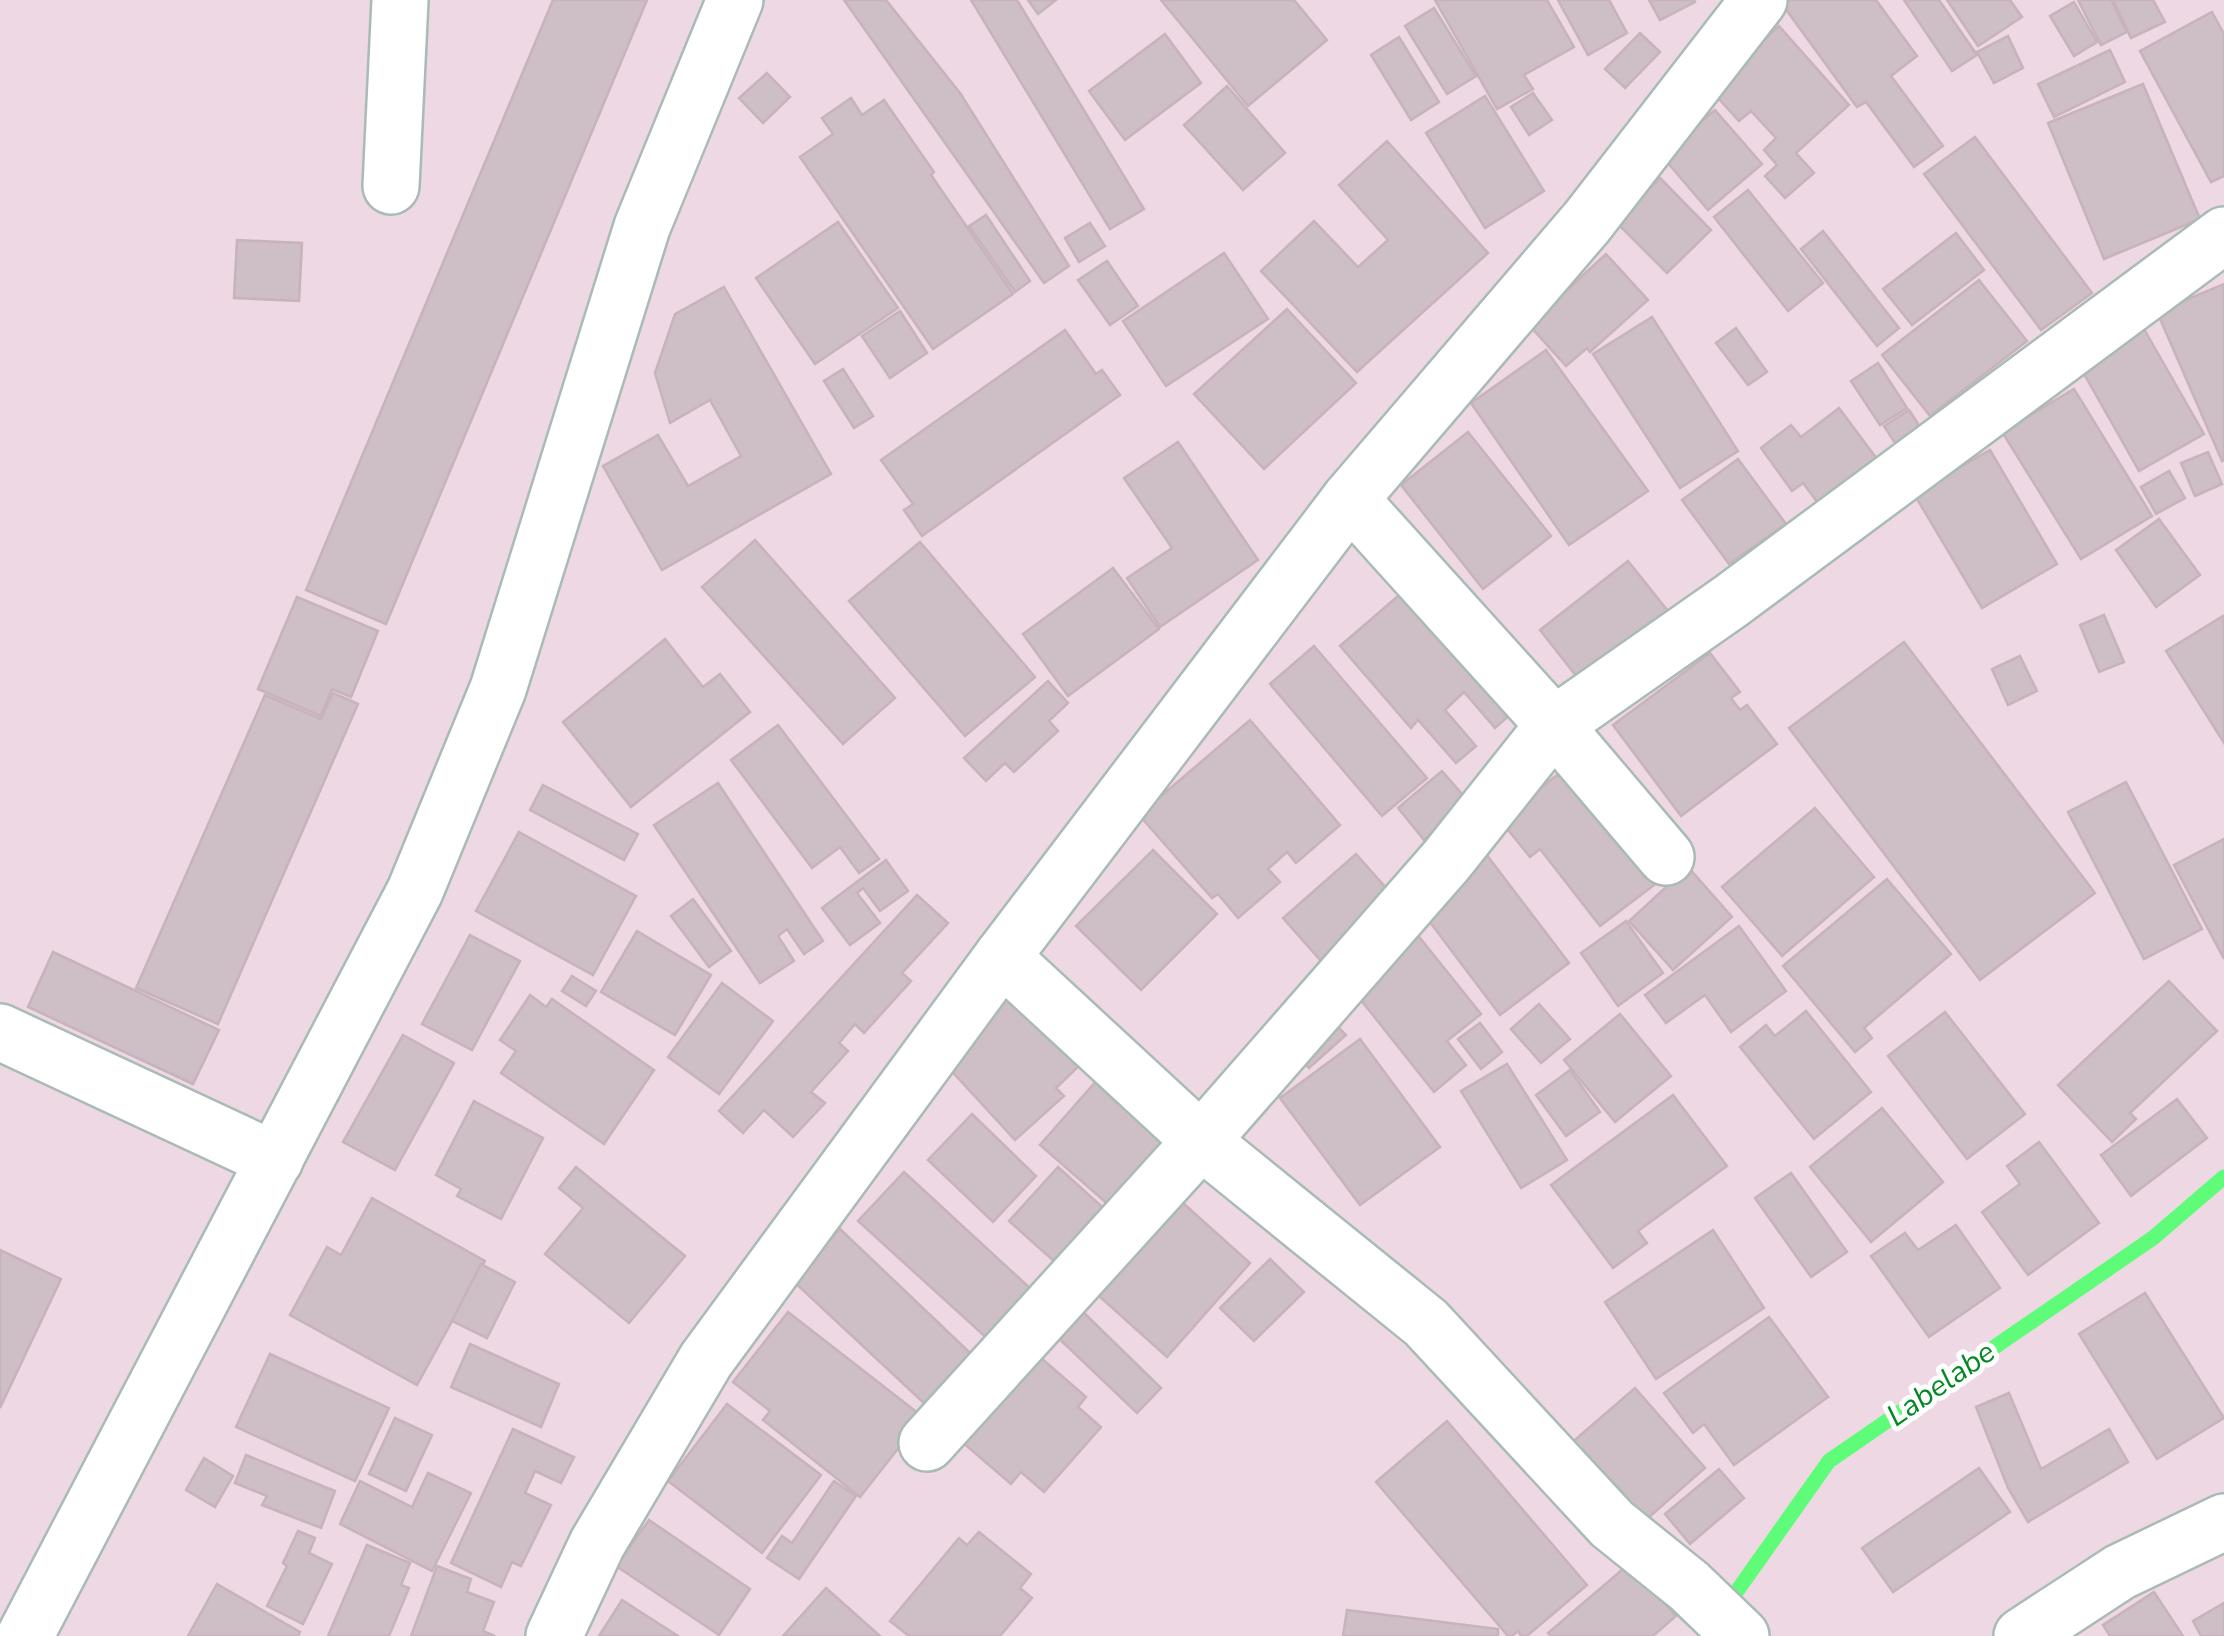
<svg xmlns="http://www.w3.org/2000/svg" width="2224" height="1636" font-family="'Nunito Sans',sans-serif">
	<rect width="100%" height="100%" fill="#edd8e3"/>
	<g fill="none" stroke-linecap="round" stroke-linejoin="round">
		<path stroke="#5efc78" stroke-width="15" d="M1725,1608L1829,1461L2153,1238L2224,1177"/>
	</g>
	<g fill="#cebec6" stroke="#c8b2bc" stroke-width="2.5">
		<path d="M553,0H647L386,624L306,590Z"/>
		<path d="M844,0H886L960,93L1069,266L1044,283Z"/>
		<path d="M971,0H1017L1144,209L1110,229Z"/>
		<path d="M1028,0H1056L1038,14Z"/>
		<path d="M1161,0H1294L1327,40L1248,106Z"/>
		<path d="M1435,0H1547L1574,47L1524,75L1533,89L1497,109Z"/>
		<path d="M1558,0H1609L1627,33L1588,55Z"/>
		<path d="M1649,0H1694L1695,2L1660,20Z"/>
		<path d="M1788,0H1876L1917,56L1891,76L1943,146L1914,167L1866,102L1857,107L1782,4Z"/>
		<path d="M1904,0H1939L1977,55L1952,71Z"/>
		<path d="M1947,0H2010L2022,17L1978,46Z"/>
		<path d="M2078,0H2111L2127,32L2101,45Z"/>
		<path d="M2113,0H2153L2165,22L2131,38Z"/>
		<path d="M2074,2L2097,42L2074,56L2050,16Z"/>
		<path d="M1434,8L1476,76L1447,94L1405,26Z"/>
		<path d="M2212,12L2224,34V176L2211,182L2140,51Z"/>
		<path d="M1779,26L1849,105L1796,153L1814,173L1785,198L1765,176L1777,165L1764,150L1776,138L1751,111L1739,121L1709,88Z"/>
		<path d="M1640,33L1660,52L1625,88L1605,69Z"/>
		<path d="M1165,34L1201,83L1125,140L1089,91Z"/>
		<path d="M2008,36L2023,68L1994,83L1977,52Z"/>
		<path d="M1399,37L1439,102L1411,120L1371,55Z"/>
		<path d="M2110,50L2125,82L2054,117L2038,84Z"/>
		<path d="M767,73L790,97L763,123L739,98Z"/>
		<path d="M2143,84L2200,219L2104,259L2048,123Z"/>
		<path d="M1227,86L1285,153L1243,190L1184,125Z"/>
		<path d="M1533,93L1552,120L1529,135L1511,107Z"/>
		<path d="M1485,96L1544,191L1485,228L1426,133Z"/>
		<path d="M851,98L862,115L884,100L934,172L931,175L1013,294L933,349L800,157L833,134L822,118Z"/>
		<path d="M1715,110L1762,164L1708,210L1661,155Z"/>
		<path d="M1975,137L2092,293L2041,330L1924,174Z"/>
		<path d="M1387,141L1488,253L1357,372L1261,271L1314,221L1358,267L1388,240L1339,185Z"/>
		<path d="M1660,178L1711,230L1667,273L1616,222Z"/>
		<path d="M1748,190L1823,283L1788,311L1714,217Z"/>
		<path d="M986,215L1030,281L1015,292L969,226Z"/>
		<path d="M838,222L898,308L815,364L756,278Z"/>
		<path d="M1090,223L1105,246L1079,262L1065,238Z"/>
		<path d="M1823,231L1899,328L1877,346L1801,249Z"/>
		<path d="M1956,233L1984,270L1912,325L1883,289Z"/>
		<path d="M237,240L302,243L299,301L234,298Z"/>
		<path d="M1224,253L1268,319L1166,386L1123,321Z"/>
		<path d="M1606,254L1648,300L1590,352L1587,348L1566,366L1529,325Z"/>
		<path d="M1107,261L1138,306L1110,325L1078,280Z"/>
		<path d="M1979,280L2027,341L1930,416L1882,355Z"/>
		<path d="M2224,284V460L2222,461L2157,312Z"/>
		<path d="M724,287L831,474L662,570L603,466L658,435L688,486L741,456L710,400L670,423L655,373L675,314Z"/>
		<path d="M1287,309L1356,383L1264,469L1194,394Z"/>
		<path d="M900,311L927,353L890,378L862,336Z"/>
		<path d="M1652,317L1738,451L1680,488L1593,354Z"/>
		<path d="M1736,328L1767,372L1748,385L1716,343Z"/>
		<path d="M2144,329L2204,434L2139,471L2079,365Z"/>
		<path d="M1065,330L1096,374L1102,370L1120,395L922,536L904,510L913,504L881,460Z"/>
		<path d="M1546,350L1648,491L1569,545L1471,403Z"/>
		<path d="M1878,363L1907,408L1880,425L1851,381Z"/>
		<path d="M843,369L873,416L854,428L824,381Z"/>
		<path d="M2074,389L2152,516L2081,559L2002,432Z"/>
		<path d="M1839,408L1880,463L1821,507L1803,483L1792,491L1761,448L1791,425L1801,437Z"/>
		<path d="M1909,410L1922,430L1897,446L1884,426Z"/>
		<path d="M1468,432L1551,536L1483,589L1401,485Z"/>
		<path d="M1178,442L1258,560L1160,627L1127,578L1172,548L1124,478Z"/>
		<path d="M1990,450L2057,564L1982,608L1914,494Z"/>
		<path d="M2208,452L2222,484L2195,496L2181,463Z"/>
		<path d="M1738,459L1786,524L1729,564L1682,500Z"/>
		<path d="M2169,471L2185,498L2156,514L2141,487Z"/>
		<path d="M2159,519L2200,575L2156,607L2116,550Z"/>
		<path d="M755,540L895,698L843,744L702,587Z"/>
		<path d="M920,542L1035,677L965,736L849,601Z"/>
		<path d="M1628,561L1672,616L1584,686L1540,630Z"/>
		<path d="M1113,568L1159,629L1068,696L1023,634Z"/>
		<path d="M1412,584L1519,707L1495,728L1464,692L1445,710L1476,746L1456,763L1418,720L1411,728L1340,646Z"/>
		<path d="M297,597L378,631L351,697L332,689L321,716L258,689Z"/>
		<path d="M2104,615L2124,662L2099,672L2080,625Z"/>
		<path d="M2223,616L2224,618V743L2166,651Z"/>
		<path d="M665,639L703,687L720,674L750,712L631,807L563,722Z"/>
		<path d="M1904,642L2095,893L1980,980L1789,728Z"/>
		<path d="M1314,646L1427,778L1382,816L1270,684Z"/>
		<path d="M1710,653L1740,692L1731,698L1740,710L1747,705L1777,744L1681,816L1613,725Z"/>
		<path d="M2020,656L2037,691L2008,705L1992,669Z"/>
		<path d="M1048,681L1068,703L1049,721L1058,731L1014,772L1005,763L986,781L964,758Z"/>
		<path d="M333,693L358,704L218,1024L136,988L265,695L321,719Z"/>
		<path d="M1250,720L1340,825L1296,863L1287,852L1268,869L1280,882L1238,918L1218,894L1212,898L1139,815Z"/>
		<path d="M778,725L879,859L859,873L840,847L812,868L731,760Z"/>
		<path d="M1571,764L1662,879L1600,926L1540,849L1530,857L1500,820Z"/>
		<path d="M1442,771L1469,802L1424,840L1398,808Z"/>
		<path d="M2126,782L2202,929L2144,959L2068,812Z"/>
		<path d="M718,783L823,941L804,954L787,929L778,936L794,961L760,983L654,825Z"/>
		<path d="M543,785L638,834L624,860L530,810Z"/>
		<path d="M1815,808L1874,877L1782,956L1722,887Z"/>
		<path d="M519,832L636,896L593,975L476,911Z"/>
		<path d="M2224,839V959L2174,865Z"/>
		<path d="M1153,850L1217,914L1141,990L1076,926Z"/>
		<path d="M1483,850L1569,963L1500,1015L1414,901Z"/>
		<path d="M1356,854L1394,897L1321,961L1283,918Z"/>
		<path d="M886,860L908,891L880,911L863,888L857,893L880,923L850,945L822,908Z"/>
		<path d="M1688,867L1732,917L1673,970L1629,921Z"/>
		<path d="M1887,879L1951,954L1864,1028L1872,1038L1855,1052L1783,966Z"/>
		<path d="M917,895L948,923L902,973L911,981L864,1033L855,1024L839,1043L848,1051L811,1092L825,1103L793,1137L764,1110L743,1133L719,1111Z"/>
		<path d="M693,899L731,951L709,967L671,916Z"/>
		<path d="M1626,921L1663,973L1618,1006L1581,953Z"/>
		<path d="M1739,926L1786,991L1731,1032L1705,995L1666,1023L1645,995Z"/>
		<path d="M1412,928L1481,1014L1447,1041L1466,1065L1434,1092L1345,980Z"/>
		<path d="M637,931L711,975L675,1035L601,992Z"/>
		<path d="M470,935L520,961L472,1050L422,1024Z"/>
		<path d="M53,952L219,1030L193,1084L28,1007Z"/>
		<path d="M572,976L596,991L586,1006L562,991Z"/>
		<path d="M2169,981L2217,1031L2130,1113L2136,1119L2112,1142L2058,1085Z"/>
		<path d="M1016,982L1086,1059L1056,1088L1064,1096L1015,1140L936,1054Z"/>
		<path d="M722,983L773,1021L719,1094L668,1057Z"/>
		<path d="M530,995L546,1007L552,999L654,1070L604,1144L501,1073L516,1051L500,1040Z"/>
		<path d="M1539,1004L1570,1039L1541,1063L1511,1029Z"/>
		<path d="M1806,1011L1871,1092L1814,1139L1740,1047L1766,1025L1775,1036Z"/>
		<path d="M1945,1012L2025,1114L1967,1159L1888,1056Z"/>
		<path d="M1324,1013L1346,1035L1309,1068L1289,1046Z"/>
		<path d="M1620,1014L1671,1076L1615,1122L1564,1060Z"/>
		<path d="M1480,1023L1502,1052L1481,1069L1458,1039Z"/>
		<path d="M403,1035L454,1063L395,1170L343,1142Z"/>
		<path d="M1360,1039L1440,1147L1360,1205L1280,1098Z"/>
		<path d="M1507,1064L1567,1160L1521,1188L1461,1091Z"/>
		<path d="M1570,1070L1600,1112L1566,1136L1536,1095Z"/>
		<path d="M1098,1079L1176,1147L1118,1213L1040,1145Z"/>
		<path d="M1673,1095L1727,1166L1638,1231L1647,1243L1613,1268L1551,1185Z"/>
		<path d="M2177,1099L2207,1138L2131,1196L2101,1155Z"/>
		<path d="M474,1101L543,1138L501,1219L457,1196L461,1189L436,1175Z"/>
		<path d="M1882,1108L1943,1182L1871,1242L1810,1167Z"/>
		<path d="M972,1114L1036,1176L993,1222L928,1160Z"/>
		<path d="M2039,1142L2099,1223L2028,1275L1982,1212L2020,1184L2007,1166Z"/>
		<path d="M576,1167L685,1256L629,1323L545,1254L583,1208L559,1188Z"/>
		<path d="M1058,1167L1121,1224L1073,1278L1009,1221Z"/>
		<path d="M904,1172L1046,1303L1001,1351L858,1221Z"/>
		<path d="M1791,1173L1847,1252L1811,1277L1755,1198Z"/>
		<path d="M1174,1195L1250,1263L1167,1357L1091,1289Z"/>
		<path d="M372,1198L485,1261L417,1385L290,1315L327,1247L341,1255Z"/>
		<path d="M1956,1225L2000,1288L1929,1337L1871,1256L1905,1233L1918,1250Z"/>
		<path d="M840,1229L988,1370L941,1419L792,1280Z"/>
		<path d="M1713,1230L1764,1308L1656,1379L1605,1302Z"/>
		<path d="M0,1250L61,1279L0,1408Z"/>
		<path d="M1270,1259L1304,1292L1254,1341L1220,1308Z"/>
		<path d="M481,1264L515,1282L487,1338L452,1321Z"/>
		<path d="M2145,1293L2224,1418L2157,1459L2079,1334Z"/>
		<path d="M1076,1305L1161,1388L1137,1413L1051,1331Z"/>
		<path d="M788,1312L923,1417L860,1497L763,1420L770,1411L733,1382Z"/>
		<path d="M1769,1317L1828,1397L1734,1465L1704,1424L1693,1433L1664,1393Z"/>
		<path d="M470,1344L559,1384L541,1427L451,1387Z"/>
		<path d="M1033,1351L1086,1397L1078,1407L1101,1427L1044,1492L1021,1472L1011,1484L961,1441Z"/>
		<path d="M270,1354L389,1408L355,1481L236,1427Z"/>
		<path d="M1635,1388L1705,1468L1631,1533L1561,1452Z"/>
		<path d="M2009,1393L2041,1469L2109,1429L2128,1462L2028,1522L2008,1488L1976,1407Z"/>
		<path d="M727,1404L821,1475L762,1553L668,1481Z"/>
		<path d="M395,1418L432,1435L406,1491L369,1474Z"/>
		<path d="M1447,1421L1587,1585L1527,1636H1521L1518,1631L1512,1636H1508L1376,1482Z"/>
		<path d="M513,1429L574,1457L561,1483L535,1471L525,1493L551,1505L521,1566L512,1562L501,1587L451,1563Z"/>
		<path d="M246,1455L335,1491L321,1528L262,1505L267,1496L235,1483Z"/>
		<path d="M204,1458L233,1476L215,1507L186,1490Z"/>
		<path d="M1979,1468L2010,1512L1893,1592L1862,1548Z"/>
		<path d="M1719,1469L1744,1498L1690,1544L1665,1514Z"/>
		<path d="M428,1473L471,1493L432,1571L340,1524L360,1481L412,1507Z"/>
		<path d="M834,1481L856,1496L799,1579L767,1558L782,1536L792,1543Z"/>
		<path d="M649,1520L750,1589L719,1635L616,1566Z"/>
		<path d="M298,1531L315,1538L309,1553L332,1564L303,1624L267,1606L287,1566L283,1563Z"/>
		<path d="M979,1532L1031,1574L1020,1588L1032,1598L1000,1636H909L890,1621L959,1538L967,1545Z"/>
		<path d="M367,1545L410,1563L401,1585L409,1588L389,1636H328Z"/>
		<path d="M1630,1563L1676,1616L1653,1636H1551L1548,1633Z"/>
		<path d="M437,1566L471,1579L467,1592L494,1602L483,1631L495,1636H411Z"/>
		<path d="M217,1584L300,1632L298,1636H188Z"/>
		<path d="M826,1588L880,1636H783Z"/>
		<path d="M2154,1592L2183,1636H2110L2103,1625Z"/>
		<path d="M622,1600L678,1636H599Z"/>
		<path d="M2224,1603V1636H2201L2193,1621Z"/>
		<path d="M1347,1610L1498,1629V1636H1343Z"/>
	</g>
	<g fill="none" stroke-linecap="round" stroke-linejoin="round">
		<defs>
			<g id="minor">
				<path d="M391,186L400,0"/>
				<path d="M1350,499L1554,725L1666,857"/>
				<path d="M1002,957L1201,1141L1426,1323L1612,1524L1689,1586L1741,1636"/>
				<path d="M0,1032L275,1160"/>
				<path d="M927,1443L1201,1141L1446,861L1554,725L1731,601L2224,235"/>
				<path d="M25,1636L415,891L498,689L642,227L735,0"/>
				<path d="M554,1636L597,1544L706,1360L1002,957L1350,499L1587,222L1759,0"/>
				<path d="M2022,1636L2120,1572L2224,1522"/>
			</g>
		</defs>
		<use href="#minor" stroke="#a9bbb5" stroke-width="60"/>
		<use href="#minor" stroke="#fff" stroke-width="55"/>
	</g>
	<g text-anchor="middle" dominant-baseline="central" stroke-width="10" stroke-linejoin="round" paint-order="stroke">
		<g font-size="30" font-style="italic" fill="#038723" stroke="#fff">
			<text transform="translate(1941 1384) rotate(-35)">Labelabe</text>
		</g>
	</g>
</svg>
